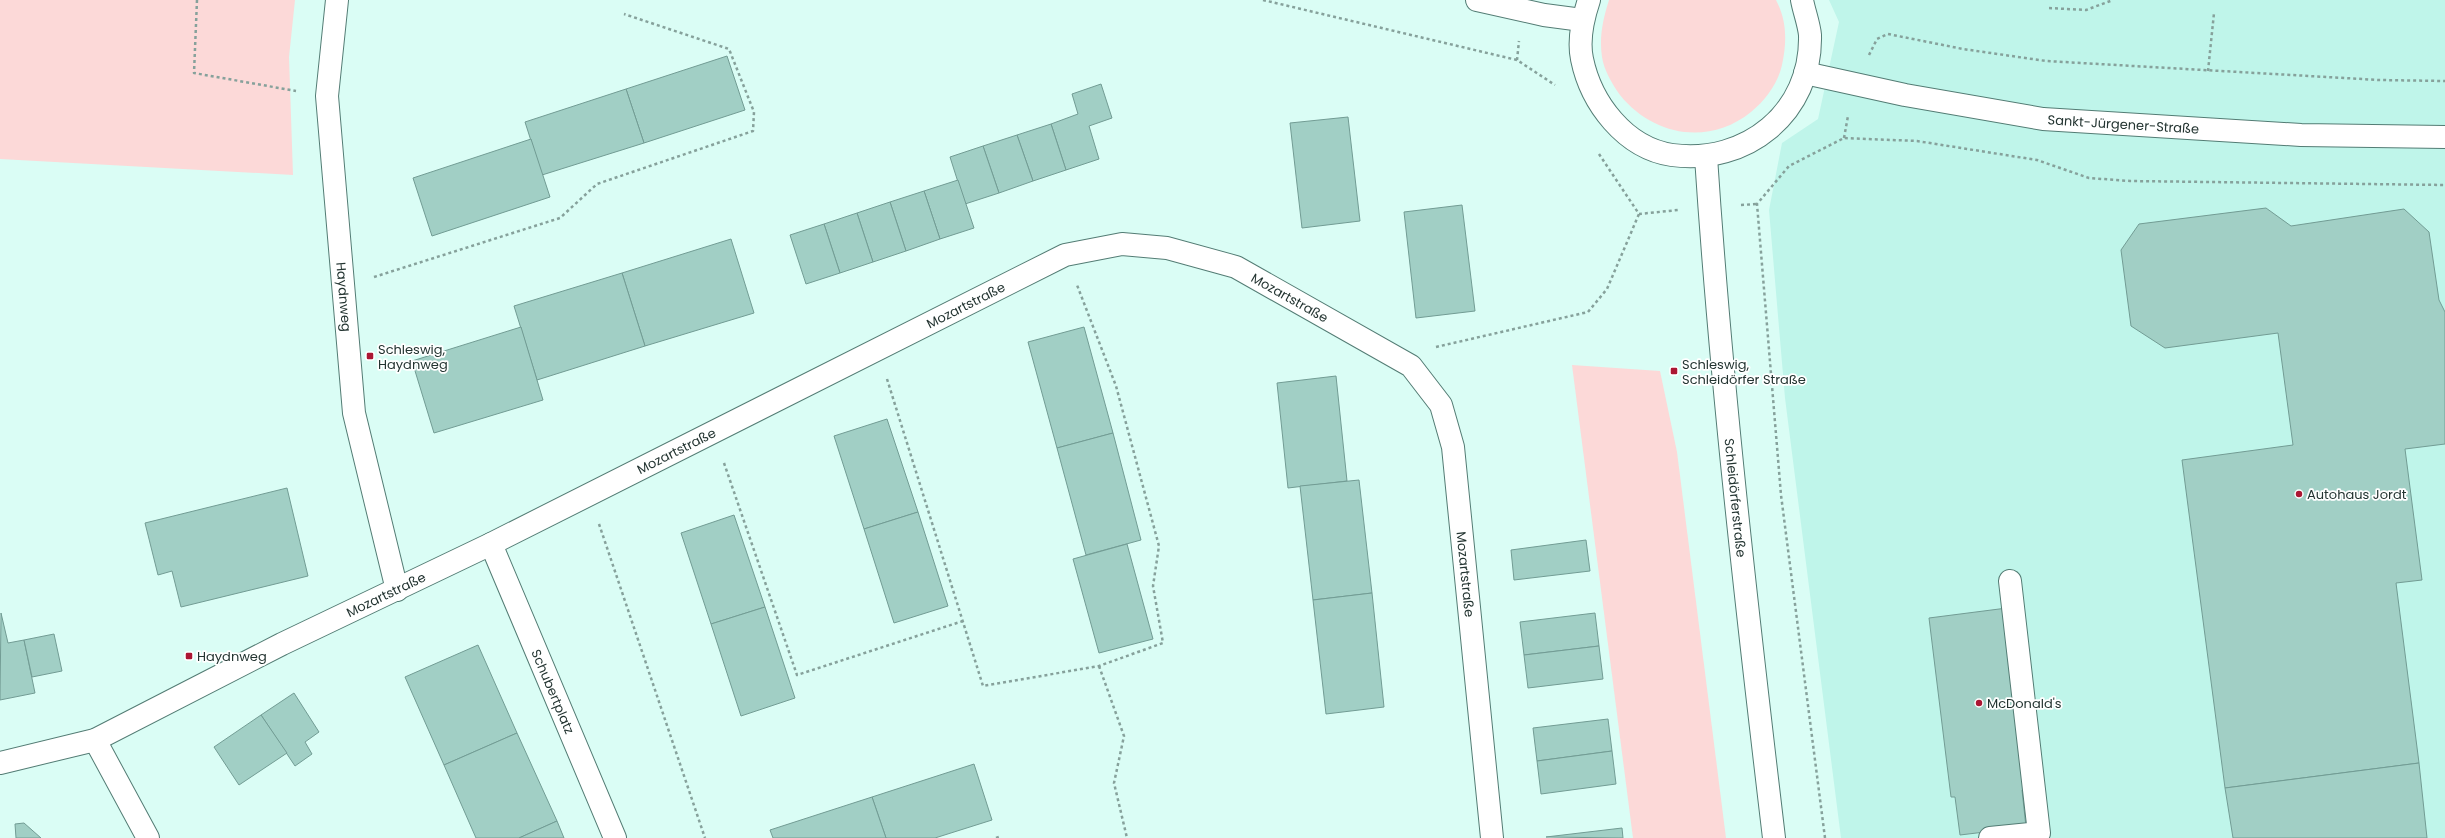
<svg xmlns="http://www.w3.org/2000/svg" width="2445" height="838" font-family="Poppins,sans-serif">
	<rect width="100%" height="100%" fill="#dafdf5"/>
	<path fill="#bff5ea" d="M1829,0H2445V838H1841L1785,398L1769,210L1782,143L1818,119L1839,22Z"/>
	<g fill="#fcd9d8">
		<path d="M0,0H295L289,57L293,175L0,159Z"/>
		<path d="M1609,0H1776C1787,21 1787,42 1782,65C1778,83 1766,100 1751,112C1709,146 1653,136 1620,95C1612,84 1604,70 1602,57C1599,37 1603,19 1609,0Z"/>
		<path d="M1572,365L1660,371L1677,452L1726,838H1633Z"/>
	</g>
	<g fill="#a1cfc5" stroke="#729c94">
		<path d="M727,56L745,110L644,143L626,89Z"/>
		<path d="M1101,84L1112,118L1089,126L1099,159L1066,170L1051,124L1078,114L1072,94Z"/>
		<path d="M626,89L644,143L542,175L525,122Z"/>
		<path d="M1348,117L1360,221L1302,228L1290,123Z"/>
		<path d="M1051,124L1066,170L1033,181L1017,135Z"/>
		<path d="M1017,135L1033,181L999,193L983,146Z"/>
		<path d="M531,139L550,197L432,236L413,178Z"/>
		<path d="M983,146L999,193L965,204L950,157Z"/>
		<path d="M958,180L974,228L940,239L924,191Z"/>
		<path d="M924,191L940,239L906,251L890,202Z"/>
		<path d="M890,202L906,251L873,262L857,213Z"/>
		<path d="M1462,205L1475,311L1416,318L1404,212Z"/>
		<path d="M2266,208L2291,226L2404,209L2429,232L2439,300L2445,312V444L2405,449L2422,580L2396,583L2419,763L2225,788L2182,460L2293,445L2278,333L2165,348L2131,326L2121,250L2139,224Z"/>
		<path d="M857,213L873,262L840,273L824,224Z"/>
		<path d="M824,224L840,273L806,284L790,235Z"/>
		<path d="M731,239L754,313L645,346L622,273Z"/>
		<path d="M622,273L645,346L537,380L514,306Z"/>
		<path d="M521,327L543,400L434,433L412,361Z"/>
		<path d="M1084,327L1113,433L1057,448L1028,342Z"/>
		<path d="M1336,376L1347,481L1288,488L1277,383Z"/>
		<path d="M887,419L918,512L864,529L834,436Z"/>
		<path d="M1113,433L1141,540L1086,555L1057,448Z"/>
		<path d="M1359,480L1372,593L1313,600L1300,486Z"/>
		<path d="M287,488L308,576L181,607L172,571L158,575L145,523Z"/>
		<path d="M918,512L948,606L894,623L864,529Z"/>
		<path d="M734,515L765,607L711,624L681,533Z"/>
		<path d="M1586,540L1590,571L1514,580L1511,550Z"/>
		<path d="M1127,544L1153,639L1099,653L1073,559Z"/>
		<path d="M1372,593L1384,707L1326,714L1313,600Z"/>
		<path d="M765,607L795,698L741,716L711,624Z"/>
		<path d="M2007,608L2029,789L2022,790L2026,827L1960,835L1955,797H1951L1929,618Z"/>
		<path d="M1,613L8,643L24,640L35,693L0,700Z"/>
		<path d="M1595,613L1599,646L1524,655L1520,622Z"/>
		<path d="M54,634L62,671L32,677L24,640Z"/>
		<path d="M478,645L517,733L444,765L405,677Z"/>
		<path d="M1599,646L1603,679L1528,688L1524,655Z"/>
		<path d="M294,693L319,732L305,742L312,754L295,766L261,715Z"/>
		<path d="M261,715L287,753L239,785L214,747Z"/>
		<path d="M1608,719L1612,751L1537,761L1533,728Z"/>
		<path d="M517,733L557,821L519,838H476L444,765Z"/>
		<path d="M1612,751L1616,784L1541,794L1537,761Z"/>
		<path d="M2419,763L2427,838H2233L2225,788Z"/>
		<path d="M974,764L992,820L935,838H886L872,797Z"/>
		<path d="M872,797L886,838H773L770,830Z"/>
		<path d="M557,821L564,838H519Z"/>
		<path d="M24,823L41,838H16L15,824Z"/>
		<path d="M1622,828L1623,838L1546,837Z"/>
	</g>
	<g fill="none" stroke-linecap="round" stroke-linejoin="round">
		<defs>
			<g id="minor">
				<path id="s1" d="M337,0L327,96L354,413L397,590"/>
				<path d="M1477,0L1544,15L1582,20"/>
				<path d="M1589,0C1583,18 1578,40 1582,59C1591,103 1625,148 1672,155C1746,165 1812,113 1810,35C1809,24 1804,11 1802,0"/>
				<path id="s2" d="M1805,73L1905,95L2043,119L2301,135L2445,137"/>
				<path id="s3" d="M1706,157C1721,385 1747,611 1774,838"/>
				<path id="s4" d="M491,544L615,838"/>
				<path d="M95,740L148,838"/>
				<path id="s5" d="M0,763L95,740L282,644L491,544L1065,255L1122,244L1167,248L1236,267L1411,366L1441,405L1453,447L1492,838"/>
				<path d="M1990,838L2039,833L2010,581"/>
			</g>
		</defs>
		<use href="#minor" stroke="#537c74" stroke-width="24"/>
		<g stroke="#86a19b" stroke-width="2.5" stroke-dasharray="3 3" stroke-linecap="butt">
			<path d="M197,0L194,73L296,91"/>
			<path d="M1263,0L1517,60L1555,85"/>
			<path d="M2049,8L2086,10L2113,0"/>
			<path d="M1869,55L1877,39L1888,34L1963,49L2046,61L2379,80L2445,81"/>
			<path d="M1517,60L1519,41"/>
			<path d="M2208,71L2214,13"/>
			<path d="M1844,138L1848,116"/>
			<path d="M1599,154L1639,214L1678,210"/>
			<path d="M1741,205L1757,204"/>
			<path d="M374,277L560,218L597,184L753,131L754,112L729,49L624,14"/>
			<path d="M1436,347L1588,312L1607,289L1639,214"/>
			<path d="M887,379L983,686L1099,666L1163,643L1153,586L1159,546L1116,386L1077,285"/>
			<path d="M724,463L797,675L963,621"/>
			<path d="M599,524L705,838"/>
			<path d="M1099,666L1124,736L1114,783L1127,838"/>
			<path d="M996,838L999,837"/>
			<path d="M1825,838L1781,495L1757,204L1789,166L1844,138L1917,141L2037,160L2089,178L2130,181L2445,185"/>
		</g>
		<use href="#minor" stroke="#fff" stroke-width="22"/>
	</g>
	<g fill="#ab1633" stroke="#fff" stroke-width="1.5">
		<rect x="366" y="352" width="8" height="8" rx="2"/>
		<rect x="1670" y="367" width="8" height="8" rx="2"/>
		<circle cx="2299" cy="494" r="4"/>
		<rect x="185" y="652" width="8" height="8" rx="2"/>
		<circle cx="1979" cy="703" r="4"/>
	</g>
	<g text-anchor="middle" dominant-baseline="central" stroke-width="3.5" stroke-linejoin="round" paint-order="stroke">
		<g font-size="13" fill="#233431" stroke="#fff">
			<text stroke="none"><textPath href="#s2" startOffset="323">Sankt-Jürgener-Straße</textPath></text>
			<text stroke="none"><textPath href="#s1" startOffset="298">Haydnweg</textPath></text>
			<text stroke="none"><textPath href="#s5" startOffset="1419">Mozartstraße</textPath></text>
			<text stroke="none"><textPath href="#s5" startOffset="1071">Mozartstraße</textPath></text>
			<text stroke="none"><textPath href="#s5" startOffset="747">Mozartstraße</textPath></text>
			<text stroke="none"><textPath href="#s3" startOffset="342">Schleidörferstraße</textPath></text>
			<text stroke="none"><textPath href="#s5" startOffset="1779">Mozartstraße</textPath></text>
			<text stroke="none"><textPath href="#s5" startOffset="423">Mozartstraße</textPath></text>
			<text stroke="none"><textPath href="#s4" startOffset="160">Schubertplatz</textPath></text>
		</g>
		<g font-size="13" fill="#233431" stroke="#fff" text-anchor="start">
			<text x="378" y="349">Schleswig,<tspan x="378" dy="15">Haydnweg</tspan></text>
			<text x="1682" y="364">Schleswig,<tspan x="1682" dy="15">Schleidörfer Straße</tspan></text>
			<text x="2307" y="494">Autohaus Jordt</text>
			<text x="197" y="656">Haydnweg</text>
			<text x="1987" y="703">McDonald's</text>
		</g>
	</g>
</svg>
